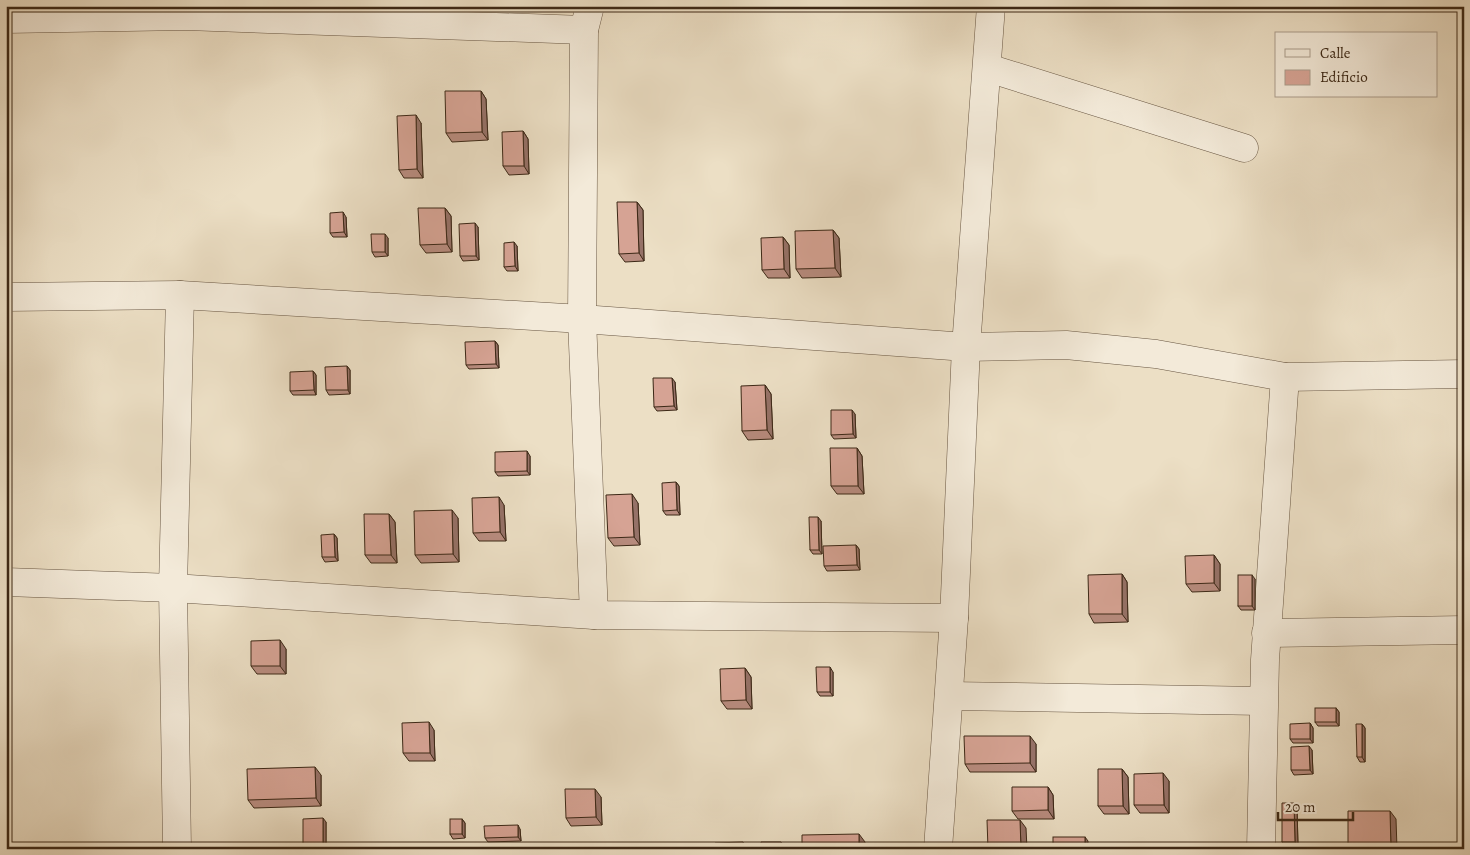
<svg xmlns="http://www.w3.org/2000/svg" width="1470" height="855" font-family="Alegreya,serif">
	<rect width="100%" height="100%" fill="#ecdfc5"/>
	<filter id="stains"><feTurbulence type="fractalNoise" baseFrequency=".004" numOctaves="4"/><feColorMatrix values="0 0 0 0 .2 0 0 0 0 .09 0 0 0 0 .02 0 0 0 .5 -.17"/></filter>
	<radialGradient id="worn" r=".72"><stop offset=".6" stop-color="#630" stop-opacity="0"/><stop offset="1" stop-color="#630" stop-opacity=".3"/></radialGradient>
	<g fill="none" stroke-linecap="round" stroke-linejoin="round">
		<defs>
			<g id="minor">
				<path d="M590,6L584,30L582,319L594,615"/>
				<path d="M6,19L186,16L584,30"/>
				<path d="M988,68L1244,148"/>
				<path d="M6,297L180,295L582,319L966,347L1066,345L1156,354L1285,377L1464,374"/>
				<path d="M6,582L173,588L594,615L954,618"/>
				<path d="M1266,633L1464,630"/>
				<path d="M949,696L1263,701"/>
				<path d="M177,849L173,588L180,295"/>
				<path d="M938,849L954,618L966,347L991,6"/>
				<path d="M1261,849L1265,660L1285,377"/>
			</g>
		</defs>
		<use href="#minor" stroke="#685642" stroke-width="29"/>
		<use href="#minor" stroke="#f3ead9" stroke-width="28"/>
	</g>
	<g fill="#b88c7f" stroke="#3c2816">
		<path d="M481,91L486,99L488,140L452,142L446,133Z"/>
		<path d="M421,123L423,178H404L399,170Z"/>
		<path d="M523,131L528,139L529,174L509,175L503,166Z"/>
		<path d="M637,202L643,210L644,261L625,262L619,254Z"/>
		<path d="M445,208L451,216L452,252L426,253L420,245Z"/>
		<path d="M346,217L347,237H333L330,233Z"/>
		<path d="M478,227L479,260L463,261L460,256Z"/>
		<path d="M833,230L839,238L841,277L802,278L796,269Z"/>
		<path d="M783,237L789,245L790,278H768L762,270Z"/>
		<path d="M388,238V256L375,257L372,252Z"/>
		<path d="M517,246L518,271H507L504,267Z"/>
		<path d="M495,341L498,345L499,368L469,369L466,365Z"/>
		<path d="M347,366L350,370V394L329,395L326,390Z"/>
		<path d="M313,371L316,375V395H293L290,391Z"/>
		<path d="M675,382L677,410L657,411L654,407Z"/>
		<path d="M765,385L771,394L773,439L748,440L742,431Z"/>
		<path d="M855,414L856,438L834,439L831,435Z"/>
		<path d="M857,448L862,456L864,494H837L831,486Z"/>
		<path d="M530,456V475L498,476L495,472Z"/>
		<path d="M676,482L679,486L680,515H666L663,511Z"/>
		<path d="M638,503L640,545L614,546L608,538Z"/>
		<path d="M504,505L506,541H479L473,533Z"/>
		<path d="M389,514L395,522L397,563H371L365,555Z"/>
		<path d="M458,518L459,562L421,563L415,555Z"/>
		<path d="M821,521L822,554H813L810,550Z"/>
		<path d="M334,534L337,538L338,561L325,562L322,557Z"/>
		<path d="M856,545L859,549L860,570L827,571L824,566Z"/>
		<path d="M1214,555L1220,564V591L1192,592L1186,584Z"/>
		<path d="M1122,574L1127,582L1128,622L1094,623L1089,614Z"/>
		<path d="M1255,579V610H1241L1238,606Z"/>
		<path d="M286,649V674H257L251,666Z"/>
		<path d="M745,668L751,677L752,709H727L721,701Z"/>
		<path d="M833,672V696H820L817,692Z"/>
		<path d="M1336,708L1339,712V726H1318L1315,722Z"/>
		<path d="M1310,723L1313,728V743H1293L1290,739Z"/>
		<path d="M1362,724L1365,728V762H1360L1357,757Z"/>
		<path d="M434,730L435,761H409L403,753Z"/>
		<path d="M1036,744V772H970L965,764Z"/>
		<path d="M1312,750L1313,774L1294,775L1291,770Z"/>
		<path d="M1122,769L1128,777L1129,814H1104L1098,806Z"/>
		<path d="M321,775V806L254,808L248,800Z"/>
		<path d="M1169,781V813H1140L1134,805Z"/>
		<path d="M1048,787L1053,795L1054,819H1018L1012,811Z"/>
		<path d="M601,797L602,825L571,826L566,818Z"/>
		<path d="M1297,807L1298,846H1285L1282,842Z"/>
		<path d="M462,819L465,823V838L453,839L450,834Z"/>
		<path d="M326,822V849H305L303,847Z"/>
		<path d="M520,829L521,841L488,842L485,838Z"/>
	</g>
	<g fill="#967268" stroke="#3c2816">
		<path d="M481,91L486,99L488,140L482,132Z"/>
		<path d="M416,115L421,123L423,178L417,169Z"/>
		<path d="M523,131L528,139L529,174L524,166Z"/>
		<path d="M637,202L643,210L644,261L639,253Z"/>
		<path d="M445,208L451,216L452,252L447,244Z"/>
		<path d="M343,212L346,217L347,237L344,232Z"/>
		<path d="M475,223L478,227L479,260L476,256Z"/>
		<path d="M833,230L839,238L841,277L835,268Z"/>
		<path d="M385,234L388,238V256L385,252Z"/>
		<path d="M783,237L789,245L790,278L784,269Z"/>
		<path d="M514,242L517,246L518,271L515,266Z"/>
		<path d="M495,341L498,345L499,368L496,364Z"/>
		<path d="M347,366L350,370V394L348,390Z"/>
		<path d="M313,371L316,375V395L314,390Z"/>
		<path d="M672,378L675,382L677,410L674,406Z"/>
		<path d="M765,385L771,394L773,439L767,430Z"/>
		<path d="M852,410L855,414L856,438L853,434Z"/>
		<path d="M857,448L862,456L864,494L858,486Z"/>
		<path d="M527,451L530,456V475L527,471Z"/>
		<path d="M676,482L679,486L680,515L677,510Z"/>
		<path d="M632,494L638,503L640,545L634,537Z"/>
		<path d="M499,497L504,505L506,541L500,532Z"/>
		<path d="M452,510L458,518L459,562L453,554Z"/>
		<path d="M389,514L395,522L397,563L391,555Z"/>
		<path d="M818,517L821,521L822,554L819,550Z"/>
		<path d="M334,534L337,538L338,561L335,557Z"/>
		<path d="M856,545L859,549L860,570L857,565Z"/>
		<path d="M1214,555L1220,564V591L1214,583Z"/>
		<path d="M1122,574L1127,582L1128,622L1122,614Z"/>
		<path d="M1252,575L1255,579V610L1252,606Z"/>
		<path d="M280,640L286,649V674L280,666Z"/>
		<path d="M830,667L833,672V696L830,692Z"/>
		<path d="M745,668L751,677L752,709L746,700Z"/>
		<path d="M1336,708L1339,712V726L1336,722Z"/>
		<path d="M429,722L434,730L435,761L430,753Z"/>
		<path d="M1310,723L1313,728V743L1310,739Z"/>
		<path d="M1362,724L1365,728V762L1362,757Z"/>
		<path d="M1030,736L1036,744V772L1030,763Z"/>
		<path d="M1309,746L1312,750L1313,774L1310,770Z"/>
		<path d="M315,767L321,775V806L316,798Z"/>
		<path d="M1122,769L1128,777L1129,814L1123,806Z"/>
		<path d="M1163,773L1169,781V813L1164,805Z"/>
		<path d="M1048,787L1053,795L1054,819L1048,810Z"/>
		<path d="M595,789L601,797L602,825L596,817Z"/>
		<path d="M1294,803L1297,807L1298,846L1295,842Z"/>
		<path d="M1390,811L1396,819L1397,849H1391Z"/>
		<path d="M323,818L326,822V849H325L323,846Z"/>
		<path d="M462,819L465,823V838L462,834Z"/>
		<path d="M1020,820L1026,828L1027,849H1021Z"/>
		<path d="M518,825L520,829L521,841L518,837Z"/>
		<path d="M859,834L865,842V849H859Z"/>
		<path d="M1085,837L1088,841V849H1085Z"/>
		<path d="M743,842L747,849H743Z"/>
		<path d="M781,842L784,846V849H781Z"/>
	</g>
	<g fill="#d6a394" stroke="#3c2816">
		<path d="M445,91H481L482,132L446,133Z"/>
		<path d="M416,115L417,169L399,170L397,116Z"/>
		<path d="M523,131L524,166H503L502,132Z"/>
		<path d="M617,202H637L639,253L619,254Z"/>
		<path d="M418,208H445L447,244L420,245Z"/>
		<path d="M343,212L344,232L330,233V213Z"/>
		<path d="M475,223L476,256H460L459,224Z"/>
		<path d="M833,230L835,268L796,269L795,231Z"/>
		<path d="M371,234H385V252H372Z"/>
		<path d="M783,237L784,269L762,270L761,238Z"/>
		<path d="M514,242L515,266L504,267V243Z"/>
		<path d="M495,341L496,364L466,365L465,342Z"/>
		<path d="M347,366L348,390H326L325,367Z"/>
		<path d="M313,371L314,390L290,391V372Z"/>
		<path d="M653,378H672L674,406L654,407Z"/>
		<path d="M765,385L767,430L742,431L741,386Z"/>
		<path d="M831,410H852L853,434L831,435Z"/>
		<path d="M830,448H857L858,486H831Z"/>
		<path d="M527,451V471L495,472V452Z"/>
		<path d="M676,482L677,510L663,511L662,483Z"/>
		<path d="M632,494L634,537L608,538L606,495Z"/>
		<path d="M499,497L500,532L473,533L472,498Z"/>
		<path d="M452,510L453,554L415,555L414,511Z"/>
		<path d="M364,514H389L391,555H365Z"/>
		<path d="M809,517H818L819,550H810Z"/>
		<path d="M334,534L335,557H322L321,535Z"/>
		<path d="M856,545L857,565L824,566L823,546Z"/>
		<path d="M1214,555V583L1186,584L1185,556Z"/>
		<path d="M1122,574V614H1089L1088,575Z"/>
		<rect x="1238" y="575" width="14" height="31"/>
		<path d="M280,640V666H251V641Z"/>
		<path d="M816,667H830V692H817Z"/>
		<path d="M745,668L746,700L721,701L720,669Z"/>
		<rect x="1315" y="708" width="21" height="14"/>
		<path d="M429,722L430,753H403L402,723Z"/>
		<path d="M1310,723V739H1290V724Z"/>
		<path d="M1356,724H1362V757H1357Z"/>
		<path d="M964,736H1030V763L965,764Z"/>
		<path d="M1309,746L1310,770H1291V747Z"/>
		<path d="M315,767L316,798L248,800L247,769Z"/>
		<path d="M1098,769H1122L1123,806H1098Z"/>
		<path d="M1163,773L1164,805H1134V774Z"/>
		<path d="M1012,787H1048V810L1012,811Z"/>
		<path d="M565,789H595L596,817L566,818Z"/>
		<path d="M1282,803H1294L1295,842H1282Z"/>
		<path d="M1348,811H1390L1391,849H1348Z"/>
		<path d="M323,818V846L303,847V819Z"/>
		<rect x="450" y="819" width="12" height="15"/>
		<path d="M987,820H1020L1021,849H988Z"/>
		<path d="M518,825V837L485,838L484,826Z"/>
		<path d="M859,834V849H802V835Z"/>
		<rect x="1053" y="837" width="32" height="12"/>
		<path d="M743,842V849H715V843Z"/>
		<path d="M761,842H781V849H762Z"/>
		<path d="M392,848V849H346Z"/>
	</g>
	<rect width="1470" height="855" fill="none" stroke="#ecdfc5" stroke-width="25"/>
	<rect x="8" y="8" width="1455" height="840" fill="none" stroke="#3c2816" stroke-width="2.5"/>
	<rect x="12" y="12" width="1445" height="830" fill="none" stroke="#3c2816"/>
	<rect x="1275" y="32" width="162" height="65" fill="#f3ead9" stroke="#aa9c8b"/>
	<rect x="1285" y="49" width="25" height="8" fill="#f3ead9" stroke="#aa9c8b"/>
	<text x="1320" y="58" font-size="15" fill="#3c2816">Calle</text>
	<rect x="1285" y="70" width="25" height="15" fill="#d6a394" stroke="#aa9c8b"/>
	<text x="1320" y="82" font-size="15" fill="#3c2816">Edificio</text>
	<path d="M1278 812v8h75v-8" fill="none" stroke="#3c2816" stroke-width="2.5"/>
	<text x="1285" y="812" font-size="15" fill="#3c2816" stroke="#f3ead9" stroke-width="4" paint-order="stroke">20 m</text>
	<rect width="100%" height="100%" filter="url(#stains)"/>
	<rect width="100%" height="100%" fill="url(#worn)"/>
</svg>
